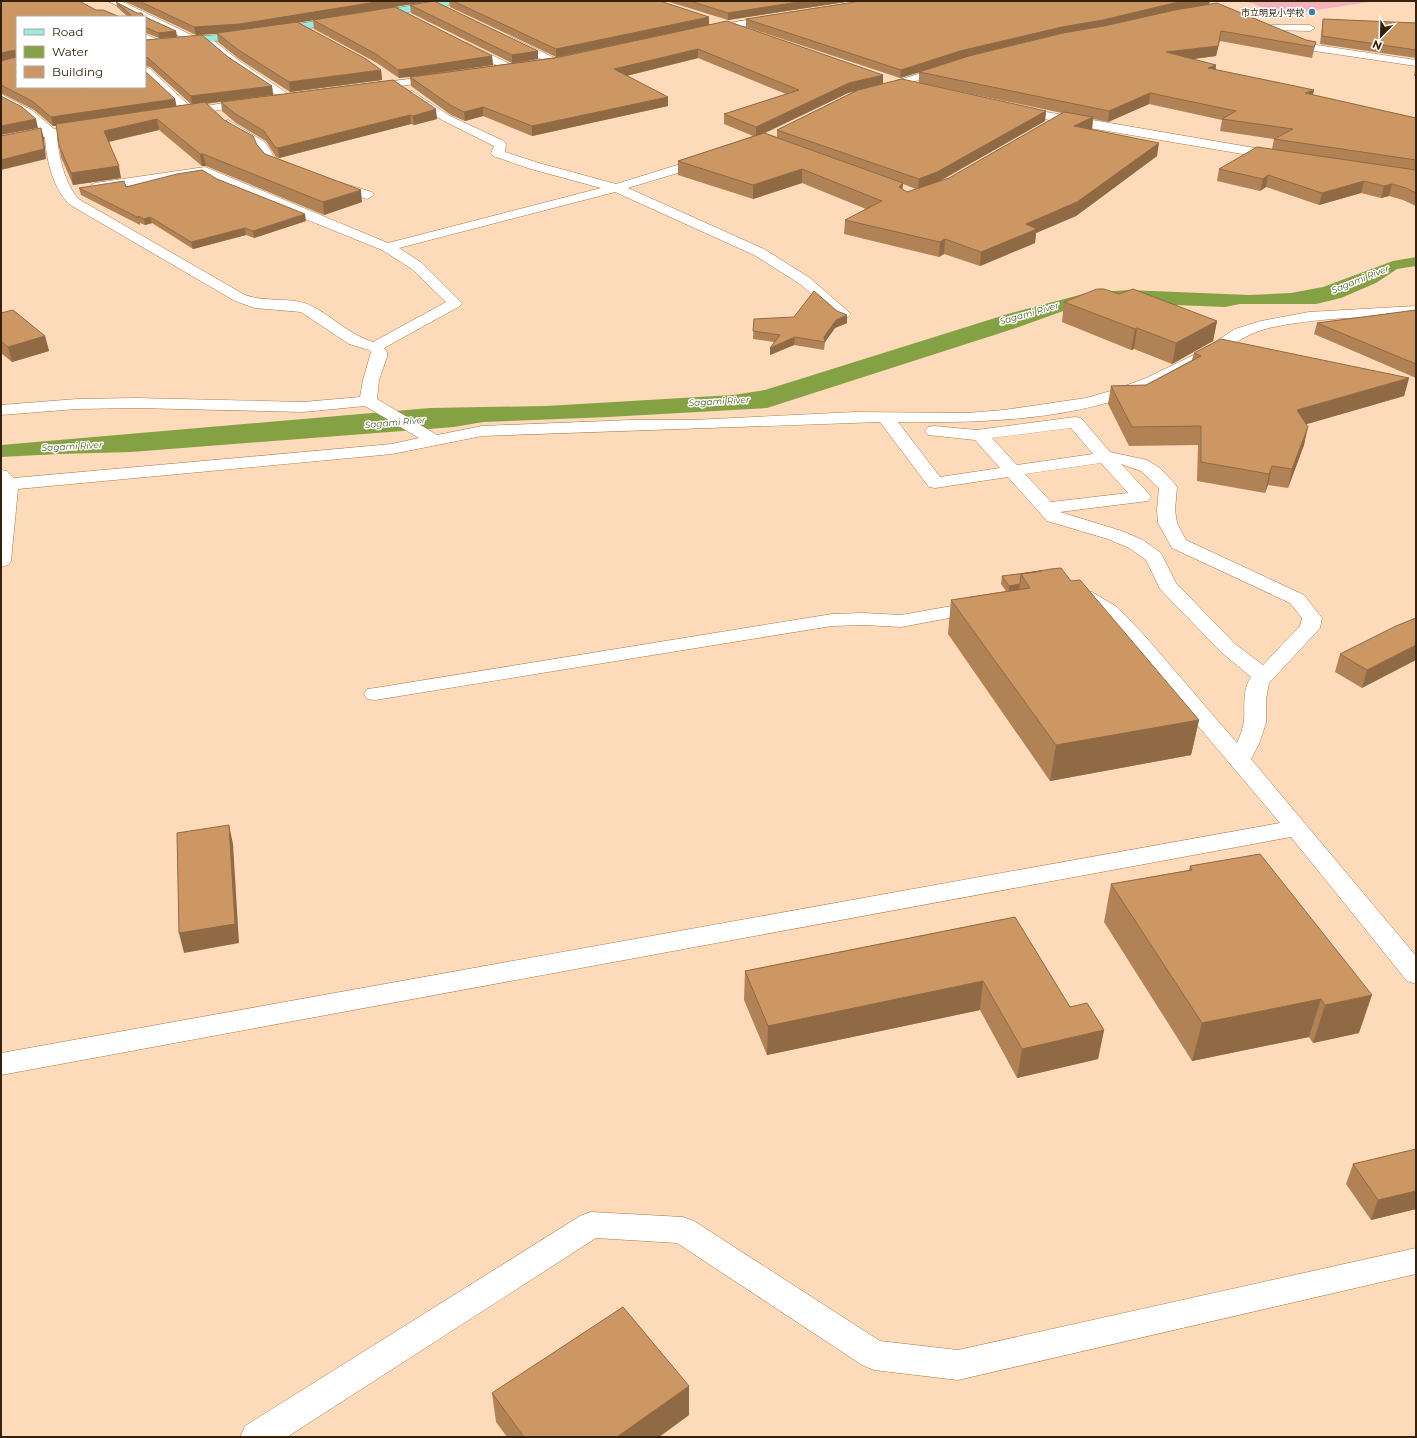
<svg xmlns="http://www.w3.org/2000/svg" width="1417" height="1438" font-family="Montserrat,'Noto Sans JP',sans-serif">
	<rect width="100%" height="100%" fill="#fddaba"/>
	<path fill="#f3b1c0" d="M1245,1H1376L1283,15Z"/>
	<path fill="#84a143" d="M1416,257V266L1397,269L1376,283L1341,298L1316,304H1240L1225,307L1102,302L1080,305L1016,328L767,408L608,417L483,422L454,427L131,452L58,454L1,457V445L430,408L546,406L733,395L765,390L1011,313L1087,293L1128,290L1249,295L1291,293L1323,287L1393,261Z"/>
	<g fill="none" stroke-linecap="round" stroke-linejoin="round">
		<defs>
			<g id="minor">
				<path d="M108,1H121L200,39L205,36L209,37L238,60L294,98L288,101L284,100L230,64L201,40L196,43L192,42L145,20V17H139Z"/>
				<path d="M775,15L780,18L779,20L707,33L702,30L707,27Z"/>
				<path d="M1272,25H1310L1315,28L1310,31L1268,30L1267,28Z"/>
				<path d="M145,34L161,41L162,43L157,46L145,41Z"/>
				<path d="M1286,35L1310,44L1416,60V66L1308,50L1282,40L1281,38L1282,36Z"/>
				<path d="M511,37L559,60L560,62L559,64H551L507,42L506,40Z"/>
				<path d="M467,43L514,66L515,68L514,70H506L463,48L462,46L463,44Z"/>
				<path d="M947,65L951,66L952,68L951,70L881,92L875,89L877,87Z"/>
				<path d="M145,67L149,68L192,108L250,99L256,102L250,105L182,116L178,115L176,113L181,110L145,76Z"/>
				<path d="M441,75L447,78L445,80L370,90L364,87L370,84Z"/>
				<path d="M412,91L450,116L504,141L506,144L505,152L539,163L616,184L703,157H711L713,160L711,163L628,188L764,249L810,278L851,314L848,317H838L800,284L754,255L615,192L399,248L422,263L462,303L460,306L384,348L387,352V357L379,380L377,399L437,435L482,426L631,420H693L855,412L967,413L1004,410L1086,398L1114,390L1146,378L1198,353L1235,329L1261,321L1309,312L1416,306V314C1367,318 1317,317 1269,328C1245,334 1231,346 1210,359C1194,368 1176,376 1159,384C1078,421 985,423 898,422L940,477L1000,468L975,440L928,435L925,431L928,427L934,426L977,430L1075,417L1081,418L1110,452L1147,460L1160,468L1174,483L1177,487L1175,510L1177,523L1186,540L1304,595L1322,618L1320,628L1269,683L1266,699V723L1259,744L1251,759L1416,956V984L1407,981L1291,837L1,1075V1053L1280,823L1117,630C1103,614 1089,603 1068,598L1065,594L1068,590L1075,588L1092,592L1117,607L1145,636L1237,743C1240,736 1243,728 1244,721C1245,706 1242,690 1251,677L1221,652L1160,589L1146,560L1129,548L1108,539L1047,521L1008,477L935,488L929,487L880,422L482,436L392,454L18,489L11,561L8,565L1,567V470L7,471L14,478L392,444L419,438L365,406L303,412L136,408L77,409L1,415V405L77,399L136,398L303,402L360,397L363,380L371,352L369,350L349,344L301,312L255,308L235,301L72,206C54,193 46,159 45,137L1,145V137L42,131L25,115L1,102V94L33,111L54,129L86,123L90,124L92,127L90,130L57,135C58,154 64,180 76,196C79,200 84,202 89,205L245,295C267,303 292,296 312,306C333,317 350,335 373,342L446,302L412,269L382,250L219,184L203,175L95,191L89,187L95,183L205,167L388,243L601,188L531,169L493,156L491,153L494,146L442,120L408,96L406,94ZM1071,428L1093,454L1017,465L992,438ZM1101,463L1128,493L1051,502L1025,474ZM1121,464L1141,471L1159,488L1157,510L1158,523L1172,548L1290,603L1302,618L1300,626L1263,665L1235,644L1176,583L1161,553L1143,540L1122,531L1060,512L1148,501L1151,497L1148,493Z"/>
				<path d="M1017,107L1278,152L1284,156L1278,160L1072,125L1013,112L1011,110Z"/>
				<path d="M228,120L265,142L275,158L295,166L297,169L295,172H287L267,164L260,156L256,147L224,127L222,124Z"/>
				<path d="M332,180L372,192L374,195L367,199L327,187L326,184Z"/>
				<path d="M980,601L987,603L990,607L987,611L901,627L864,625L832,626L375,700L367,699L364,694L367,689L375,688L832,614L864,613L901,615Z"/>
				<path d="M591,1212L683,1217L694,1221L880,1341L958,1350L1416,1248V1274L958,1380L874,1370L862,1365L677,1243L596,1238L287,1437H240L245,1426L580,1216Z"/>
			</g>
			<path id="major" d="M440,1H463L458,4L241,39L145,47V41L241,33Z"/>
		</defs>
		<use href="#minor" stroke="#ab7743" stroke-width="1"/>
		<use href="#major" stroke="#4a9b88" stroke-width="1"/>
		<use href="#minor" fill="#fff" fill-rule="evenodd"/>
		<use href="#major" fill="#98eae0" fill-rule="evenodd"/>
	</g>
	<g fill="#b08255" fill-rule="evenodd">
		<path d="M1,1L17,87L86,88L175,99L176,106L191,104L150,67L145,66V40L228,57L272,86L273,95L206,104L224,120L257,145L265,154L362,202L324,215L206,166H202L159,130L109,142L121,178L73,185L61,157L59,145L56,126H53L34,110L1,93Z"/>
		<path d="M124,1H431L298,22L381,70L382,80L290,92L239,59L218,42L217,34L196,35Z"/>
		<path d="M449,1H660L709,25L883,84L1046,111L1045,121L940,181L949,178L1062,113L919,83V72L900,78L746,27V19L1210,1L1209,4L1306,40L1316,42L1312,58L1220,41L1216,56L1192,59L1216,65V70L1314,90L1313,95L1416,118V206L1403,200L1389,196L1381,198L1361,193L1319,205L1266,187L1260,191L1217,181L1219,169L1272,149L1274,139L1220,131L1222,120L1149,104L1108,122L1093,119L1092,129L1157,156L1076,216L1036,233L1035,243L980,266L944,254L939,257L844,234L845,220L866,209L802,183L753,199L678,175V161L753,136L724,124V114L786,94L698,58L626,76L668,97V106L532,136L483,116L465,121L451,115L411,86L410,77L399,78L377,63L314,29L313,20L492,56L493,65L424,75L512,63L411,13L410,5L538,51V59L521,62L556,57L450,7ZM857,90L777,130V137L765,133L848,93ZM903,184L916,189L907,192L902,189Z"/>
		<path d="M666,1H852L728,20Z"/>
		<path d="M116,2L143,16L176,31L177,37L159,38L146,33L145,32V17H128L117,7Z"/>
		<path d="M1323,19L1416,23V58L1320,44L1322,27Z"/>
		<path d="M1416,64V76H1414Z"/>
		<path d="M393,80L437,119L414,125L411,124L279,158L276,157L266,141L236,123L222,111L221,102Z"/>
		<path d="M217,179L306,221L254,238L246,235L193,249L152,223L145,225L140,223V225L81,195L79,188L126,187Z"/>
		<path d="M1064,302L1217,321L1213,341L1172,364L1134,349L1131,350L1062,322Z"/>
		<path d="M1416,310V378L1314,334L1317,323Z"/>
		<path d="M1,313L45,336L49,351L12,362L1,353Z"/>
		<path d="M754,319L847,323L835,328L825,342L824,350L794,345L770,355L774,342L753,339Z"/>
		<path d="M1194,353L1409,378L1404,396L1307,424L1304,445L1288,488L1268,485L1265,493L1197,481L1198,445L1129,446L1108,404L1111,386L1146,385L1192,360Z"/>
		<path d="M1042,571L1071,581L1199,720L1191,755L1050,781L948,634L951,600L1006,591L1001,584L1002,576Z"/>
		<path d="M1416,618L1362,688L1335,672L1340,654Z"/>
		<path d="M1190,866L1359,1033L1313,1043L1309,1037L1192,1061L1104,922L1111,884L1189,870Z"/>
		<path d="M1015,917L1070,1007L1104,1030L1098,1059L1017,1078L980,1010L767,1055L744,1000L745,971Z"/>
		<path d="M1416,1149V1209L1371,1220L1346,1184L1353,1164Z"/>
		<path d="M492,1393L689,1415L659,1437H507L496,1422Z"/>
	</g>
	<g fill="#906a45">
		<path d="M382,1H431L241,32L196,35L194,27Z"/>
		<path d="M804,1H852L728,20V13Z"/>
		<path d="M1186,1H1210L1209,5L960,60L900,78L901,70L960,51L1062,27L1174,3Z"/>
		<path d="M709,17V25L556,57V49Z"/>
		<path d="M176,31L177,37L159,38L158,33Z"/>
		<path d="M1221,31L1216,56L1164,63L1166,52Z"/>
		<path d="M698,49V58L614,79V69Z"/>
		<path d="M15,50L17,59L1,62V53Z"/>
		<path d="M538,51V59L512,63V55Z"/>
		<path d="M492,56L493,65L399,78L398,70Z"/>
		<path d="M1216,65L1214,76L1208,68Z"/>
		<path d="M381,70L382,80L290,92L289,82Z"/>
		<path d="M883,75V84L848,93L756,137V127L849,83Z"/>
		<path d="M272,86L273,95L192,105L191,96Z"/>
		<path d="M1314,90L1311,101L1305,93Z"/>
		<path d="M1150,93L1149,104L1108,122L1109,111Z"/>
		<path d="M668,97V106L532,136V126Z"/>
		<path d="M175,99L177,108L53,126L51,117Z"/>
		<path d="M483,107V116L465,121L464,112Z"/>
		<path d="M436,109L437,119L414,125L413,116Z"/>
		<path d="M1046,111L1045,121L936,183L918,189L919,179Z"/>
		<path d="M410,115L411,124L279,158L278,148Z"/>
		<path d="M1093,117L1092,130L1074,126Z"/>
		<path d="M36,119L38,128L1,135V126Z"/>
		<path d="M157,119L159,130L107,142L104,131Z"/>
		<path d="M41,128L44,138L46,159L1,170V160Z"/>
		<path d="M1159,143L1157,156L1076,216L1036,233L1035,243L980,266L981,252Z"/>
		<path d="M200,154H203L206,166H202Z"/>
		<path d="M119,166L121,178L73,185L71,173Z"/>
		<path d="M802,169V183L753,199V185Z"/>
		<path d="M1268,175L1266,187L1260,191L1263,179Z"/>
		<path d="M1364,181L1361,193L1319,205L1322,193Z"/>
		<path d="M903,183L902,196L899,187Z"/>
		<path d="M1392,184L1389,196L1381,198L1384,186Z"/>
		<path d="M361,190L362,202L324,215L323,202Z"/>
		<path d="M305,214L306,221L254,238L253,231Z"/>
		<path d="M150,217L152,223L145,225L144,219Z"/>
		<path d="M245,228L246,235L193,249L191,242Z"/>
		<path d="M945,239L944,254L939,257L940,242Z"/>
		<path d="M847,315V323L835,328L825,342L824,337L836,320Z"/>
		<path d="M1217,321L1213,341L1172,364L1176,343Z"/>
		<path d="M1137,328L1134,349L1131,350L1135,329Z"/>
		<path d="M45,336L49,351L12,362L8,347Z"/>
		<path d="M795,337L794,345L770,355V348Z"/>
		<path d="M1409,378L1404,396L1293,428L1297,410Z"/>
		<path d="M1308,427L1304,445L1288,488L1292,469Z"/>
		<path d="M1272,466L1268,485L1265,493L1269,474Z"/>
		<path d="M1020,584L1019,592L1008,594L1009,586Z"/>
		<path d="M1416,645V660L1362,688L1367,670Z"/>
		<path d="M1199,720L1191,755L1050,781L1056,745Z"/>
		<path d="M229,825L233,844L239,943L184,953L179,933Z"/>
		<path d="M983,981L980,1010L767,1055L768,1026Z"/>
		<path d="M1372,995L1359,1033L1313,1043L1325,1005Z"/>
		<path d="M1321,999L1309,1037L1192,1061L1202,1023Z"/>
		<path d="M1104,1030L1098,1059L1017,1078L1022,1049Z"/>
		<path d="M1416,1191V1209L1371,1220L1378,1200Z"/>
		<path d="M689,1386V1415L659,1437H617Z"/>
	</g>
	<g fill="#cd9763" stroke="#906a45">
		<path d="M1,1H79L96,10H103L120,17H17V87H84L86,88L89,87H145V71L175,99L51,117L32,101L1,85V61L16,57L15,50L1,53Z"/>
		<path d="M139,1H382L240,24L194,27Z"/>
		<path d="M434,1L538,51L512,55L410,5Z"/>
		<path d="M453,1H660L709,17L556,49Z"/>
		<path d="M690,1H804L728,13Z"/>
		<path d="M861,1H1186L1174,3L1103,20L1062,27L960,51L901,70L746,19Z"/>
		<path d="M116,2L137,13H142L143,16L176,31L158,33L145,27V17H133Z"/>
		<path d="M1217,3L1306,40L1316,42L1314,47L1221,31L1218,46L1166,52L1216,65L1208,68L1314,90L1305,93L1416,118V160L1274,139L1293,129L1222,119L1236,111L1150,93L1109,111L919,72L969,56L1063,33L1104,26L1175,10Z"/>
		<path d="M395,7L492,56L398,70L376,54L313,20Z"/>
		<path d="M1323,19L1416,23V50L1322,36Z"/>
		<path d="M727,21L883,75L849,83L756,127L724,114L799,90L698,49L614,69L668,97L532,126L483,107L464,112L450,105L410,77L555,58Z"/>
		<path d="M297,22L366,59L381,70L289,82L237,49L217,33Z"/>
		<path d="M202,35L228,57L272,86L191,96L148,58L145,57V40Z"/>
		<path d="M902,79L1046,111L937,172L919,179L777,130L858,90Z"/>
		<path d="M393,80L436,109L413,116L410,115L278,148L275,147L264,131L234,113L221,102Z"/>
		<path d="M1,96L22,107L36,119L1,126Z"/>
		<path d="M205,102L224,120L253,136L257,145L265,154L361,190L323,202L203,154H200L157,119L104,131L119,166L71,173L59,145L56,124Z"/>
		<path d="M1064,112L1093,117L1074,126L1159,143L1077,202L1026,224L1037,229L981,252L945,239L940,242L845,220L882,201L802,169L753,185L678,161L764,133L903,183L899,187L907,192L949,178Z"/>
		<path d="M41,128L44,149L1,160V136Z"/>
		<path d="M1257,147L1416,170V193L1406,188L1392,184L1384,186L1364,181L1322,193L1268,175L1263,179L1219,169Z"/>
		<path d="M202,170L217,179L305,214L253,231L245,228L191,242L150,217L144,219L138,216L139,218L79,188L124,181L126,187L177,174Z"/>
		<path d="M1097,289H1104L1119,294L1133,289L1217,321L1176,343L1137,328L1135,329L1064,302Z"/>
		<path d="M814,291L837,311L847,315L836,320L824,337L825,342L795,337L770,348L780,335L753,331L754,319L794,317Z"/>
		<path d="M13,310L45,336L8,347L1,341V313Z"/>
		<path d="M1416,310V364L1317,323Z"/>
		<path d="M1221,339L1409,378L1297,410L1308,427L1292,469L1272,466L1269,474L1201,462V426L1132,427L1111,386L1146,385L1201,356L1194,353Z"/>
		<path d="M1061,568L1071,581L1080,580L1199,720L1056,745L951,600L1030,588L1021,574L1051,569Z"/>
		<path d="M1042,571L1021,574L1020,584L1009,586L1002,576Z"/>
		<path d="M1416,618V645L1367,670L1340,654L1396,626Z"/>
		<path d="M229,825L235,924L179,933L177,833Z"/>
		<path d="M1260,854L1372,995L1325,1005L1321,999L1202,1023L1111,884L1192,870L1190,866Z"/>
		<path d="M1015,917L1070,1007L1087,1003L1104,1030L1022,1049L983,981L768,1026L745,971Z"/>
		<path d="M1416,1149V1191L1378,1200L1353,1164Z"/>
		<path d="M623,1307L689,1386L617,1437H524L492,1393Z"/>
	</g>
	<circle fill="#387fb4" stroke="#fff" stroke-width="1.5" cx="1312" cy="12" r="4"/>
	<g text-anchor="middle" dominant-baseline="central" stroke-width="3" stroke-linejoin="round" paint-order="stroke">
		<g font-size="9" fill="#36210b" stroke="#fff" text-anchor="end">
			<text x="1304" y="12">市立明見小学校</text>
		</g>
		<g font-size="9" font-style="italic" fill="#4a5d1a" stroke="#fff">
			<text transform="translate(1360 279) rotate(-22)">Sagami River</text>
			<text transform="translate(1029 313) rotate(-16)">Sagami River</text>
			<text transform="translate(719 401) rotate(-3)">Sagami River</text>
			<text transform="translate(395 422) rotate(-5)">Sagami River</text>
			<text transform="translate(72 446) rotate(-3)">Sagami River</text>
		</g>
	</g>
	<rect width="1417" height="1438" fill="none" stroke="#36210b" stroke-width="4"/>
	<rect x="16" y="16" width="130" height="72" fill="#ffffff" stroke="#afa69d"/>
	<rect x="24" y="29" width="20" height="6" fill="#98eae0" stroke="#afa69d"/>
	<text x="52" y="36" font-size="12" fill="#36210b">Road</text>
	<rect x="24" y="46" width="20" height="12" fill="#84a143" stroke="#afa69d"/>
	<text x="52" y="56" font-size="12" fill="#36210b">Water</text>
	<rect x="24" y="66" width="20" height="12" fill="#cd9763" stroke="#afa69d"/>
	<text x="52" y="76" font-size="12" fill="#36210b">Building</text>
	<g transform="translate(1381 36) rotate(203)" stroke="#ffffff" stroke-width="3" paint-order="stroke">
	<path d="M0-3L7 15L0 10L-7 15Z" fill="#36210b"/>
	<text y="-6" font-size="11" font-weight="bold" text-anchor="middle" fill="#36210b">N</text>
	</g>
</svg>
